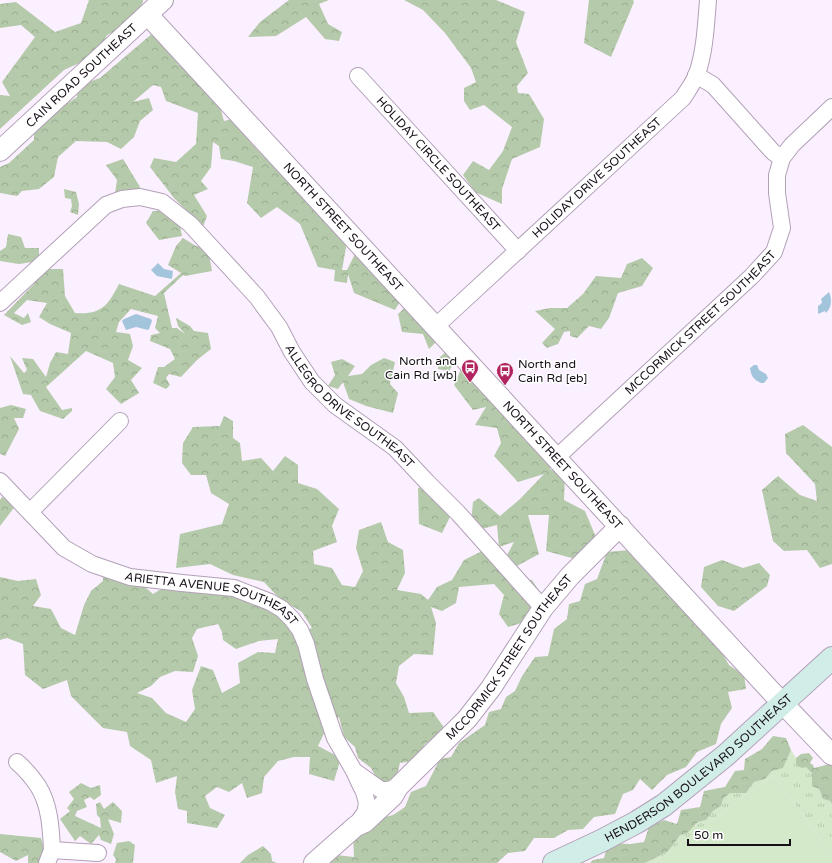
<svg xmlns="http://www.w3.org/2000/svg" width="832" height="863" font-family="'Varela Round',sans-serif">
	<defs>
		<pattern id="grass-tufts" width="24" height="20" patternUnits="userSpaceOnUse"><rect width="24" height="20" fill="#d4e9c9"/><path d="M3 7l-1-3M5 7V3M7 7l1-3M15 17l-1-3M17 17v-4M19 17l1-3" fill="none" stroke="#b5c7ac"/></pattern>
		<pattern id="forest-crowns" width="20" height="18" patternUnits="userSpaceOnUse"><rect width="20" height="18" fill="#b5caaa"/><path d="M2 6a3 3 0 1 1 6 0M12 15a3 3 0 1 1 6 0" fill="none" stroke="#9bac92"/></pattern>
	</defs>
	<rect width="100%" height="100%" fill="#fbf0ff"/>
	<path fill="url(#grass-tufts)" d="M791,750L796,758V765L806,766L812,773L823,799L830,801L832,804V855L773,775L654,863H645L667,852L674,844L680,835L696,825L698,822L706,820L713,811L721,806L723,799L730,793H746L754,782L765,779L772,771L783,767Z"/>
	<g fill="url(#forest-crowns)" fill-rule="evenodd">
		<path d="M89,0H143V2L132,23L107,35L97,55L64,70L0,129V95L10,96L2,82L35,37L21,25L0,28V4L16,2L55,32L81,23Z"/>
		<path d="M289,0H329L319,4L328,24L342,32L339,41L325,39L306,17L276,36L248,37L260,22Z"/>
		<path d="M404,0H496L525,12L516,42L528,73L517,86L518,93L529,94L544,119L540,147L512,159L502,189V204L475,192L463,175L473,161L489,170L503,151L512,127L484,105L470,110L464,101V88L476,82L471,68L445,33L423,10Z"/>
		<path d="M589,0H633L634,2L611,57L584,43Z"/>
		<path d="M154,32L187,59L177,64L195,71L200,87L216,93L224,121L232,119L248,123L249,141L269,162L286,164L347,242L342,270H347L357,250L402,298L395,310L354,293L348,274L347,283L334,281L335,270L318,267L300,224L277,207L261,218L247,203L253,167L234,161L221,159L219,146L213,142L211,167L201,181L208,189L194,195L207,216L203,227L174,198L150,167L154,158L176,162L196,144L198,113L166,101L161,87L153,85L133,102L149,98L153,110L140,121L134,137L121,149L107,142L76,141L58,157L54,177L39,189L22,191L17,196L0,193V167L9,163L34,140V113L60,95L68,103L77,97V86L100,78Z"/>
		<path d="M123,159L140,187L137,201L114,200L117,180L106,165Z"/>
		<path d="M64,189L76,192L79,204L78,215L70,212L72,206L71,199L65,198Z"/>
		<path d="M177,210L182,236L159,240L146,223L153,211Z"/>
		<path d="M8,234L21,237L25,248H39V261L19,264L0,261V251L6,247Z"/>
		<path d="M183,238L196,246L208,249L212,271L185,276L183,275L164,293L172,328H177L185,334L178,326L176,318L190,326L194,331L208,333L211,349L197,360L181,377L169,374L166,378L170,385L166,389L153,383L158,367H164L175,359L170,349L150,341L151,335L160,333L155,328L158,316L131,309L119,322L116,332L130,334L133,346L128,360L142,368L131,380L139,393L121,404L106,389L115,377L113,363L86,351L46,387L62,410L72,408V411L63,419L40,411L31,395L23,394L10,356L24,373L27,370L22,358L33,359L46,377L50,363L56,352L68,354L71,333L50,324L39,317L47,303L27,300L14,313L24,318L28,313L31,322L22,325L4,315L34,284V277L49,269H63L65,296L75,313C102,315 108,305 119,284L155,296L181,273L168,265L176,246Z"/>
		<path d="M642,258L653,268L642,286L618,293L609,318L601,329L589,326L577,338L570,336V331L564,332L558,344L547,348L542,343L555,329L535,311L550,308H567L583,294L596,276L621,278L627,264Z"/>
		<path d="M411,302L442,336L429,349L423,334L402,332L398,314Z"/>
		<path d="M448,350L456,360L449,371L438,369L439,358Z"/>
		<path d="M384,358L395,362L390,384L398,393L393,413L366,406L349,399L343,382L338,389L328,386L335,375L331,362L342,359L355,366L348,376L362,374L371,365Z"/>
		<path d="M461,369L513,413L525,441L536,446H551L550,469L565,477L564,500L585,511L598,542L579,560L546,551L549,515H528L539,554L517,566L507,555L514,542L499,547L497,525L470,532L473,502L479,498L500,516L520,499L544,474L518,482L494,456L501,443L497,428L475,425L486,407L473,410L454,385Z"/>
		<path d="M11,405L26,409L23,418H14L19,429L5,456L0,454V408Z"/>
		<path d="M224,416L233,421V438L240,443L242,461L261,458L273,471L285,456L298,465V483L317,489L339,509L332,526L337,542L313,551L314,564L332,568L342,585L355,587L363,571L356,548L359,530L381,522L388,542L403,550L405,573L397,590L421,594L428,600L437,587L452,580L464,560L482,551L508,578L532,580L541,594L531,620L508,627L499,614L504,595L494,584L459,587L456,603L442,611L431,607L436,623L433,655L414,654L399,666L396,683L404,697L409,713L433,712L445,729L424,745L422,759L400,763L395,783L378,781L371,768L358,758L355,747L344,737L339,717L329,723L318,746L341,758L334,781L309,774L310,757H294L278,761L264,777L262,793L247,798L242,783L229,792L217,787L205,796L210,808L225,815L217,828L187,823V811L178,809L175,792L177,776L156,783L151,760L130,746L127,732L103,728L71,696L67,680L43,689L25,675L23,644L7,638L0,640V577L18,581L36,579L41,595L33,606L51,609L61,628L75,635L84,605L91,591L103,581V573L119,577L122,583L137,580L153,594L171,583L191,592L223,585L255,601L287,619L294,633L312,628L302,612L280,599L264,582L233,575L210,564L176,568L180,534L222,524L229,504L211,493L206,475H191L182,463L183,443L193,427L220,426ZM218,624L222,632L223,640L236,649L259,641L278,639L275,653L258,652L238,663L240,683L222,693L213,670L201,666L192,690L195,709L186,722L166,713L152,698L137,693L151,686L160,677L175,671L193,672L198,656L192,638L197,629Z"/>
		<path d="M803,425L832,447V564L820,568L807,550L784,551L773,541L762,490L778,476L800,495L817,501L815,484L786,453L785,434Z"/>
		<path d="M436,484L451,515L442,533L419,524L418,488Z"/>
		<path d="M2,497L16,505L0,526V500Z"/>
		<path d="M629,550L654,574L669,597L682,601L695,625L712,635L729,665L744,675L746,689L728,692L732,708L721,724L716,744L697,752L686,767L667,775L652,790L640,779L633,790L623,794L615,814L594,817L583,829L568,830L554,838H534L525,851L508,853L497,863H330L336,855L354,857L353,836L371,831L373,820L393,815L405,807L411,792L426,786L440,759L451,757L459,743L485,725L489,712L501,709L506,697L515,691L522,676L535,657L548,656L554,629L567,619L569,604L580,601L585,584L597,579L607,552Z"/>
		<path d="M722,560L743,568L759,563L770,575L767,586L734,611L718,606L701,587L704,567Z"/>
		<path d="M773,736L786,738L791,750L783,768L772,771L765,779L754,782L746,793H730L723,799L721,806L713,811L706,820L698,822L686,834L680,835L674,844L667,852L645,863H590L593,860L604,858L608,843L630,844L644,842L649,827L664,820L677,824L681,810L700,807L704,791L725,787L735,771L744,770L745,759L762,749Z"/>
		<path d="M809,753L813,758L810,763L813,765L814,768L830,764L832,765V804L830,801L823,799L819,789L812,786V773L806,767L802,768L796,765V758L801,754Z"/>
		<path d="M81,783L91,788L100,785L101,795L94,800L90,797L84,800L87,807L77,811L75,816L101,828L100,818L97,815L96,804L100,802L104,809L113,802L122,811L121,823L108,819L114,834L111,844L101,840L99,835L91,844L80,836L75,841L60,819L70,811L67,808L74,799L69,792Z"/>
		<path d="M0,834L41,838L46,853L42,863H28V855L16,861L0,852Z"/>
		<path d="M129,841L135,845L133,863H115L116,859L113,855L117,843Z"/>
		<path d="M263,846L271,854L272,861L277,863H240L248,855Z"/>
	</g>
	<path fill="#d4e9c9" d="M773,775L832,855V863H654Z"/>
	<g fill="#a2c5dc">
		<path d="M158,263L164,269L173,271L172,279L157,276L151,270Z"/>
		<path d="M829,292C832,299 832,307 826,313L825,311L818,314V306L821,304L822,302L821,299Z"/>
		<path d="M136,314L151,319L152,321L149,329L148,330L136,327L126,330L122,321L124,319Z"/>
		<path d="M754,365H757L759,370L766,374L768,378L764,383H761C754,380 751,376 750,368Z"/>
	</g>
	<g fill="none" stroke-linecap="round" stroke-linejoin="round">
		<defs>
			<g id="minor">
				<path d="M696,75L713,85L773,152L782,158"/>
				<path id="s1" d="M358,76L518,251"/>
				<path id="s2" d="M0,303L106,205L122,199L140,197L162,202L190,224L257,297L279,327L292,352L312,382L335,405L395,448L427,482L458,513L543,608"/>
				<path id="s3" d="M435,327L683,98C688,90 694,82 697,74C705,51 706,24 708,0"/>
				<path id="s4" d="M556,458L752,276L774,252L782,228L777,193V175L782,158L792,145L832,107"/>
				<path id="s5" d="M0,481L64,548L92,564L130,577L182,583L234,588L270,602L282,609L292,619L300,630L306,644L315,679L335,738L354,771L360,784L364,792L367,803L365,813L356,825"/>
				<path d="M30,512L120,421"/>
				<path d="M17,762C25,769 32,777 38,786C50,805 51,829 52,850"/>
				<path d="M357,773L381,790H388L398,787"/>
				<path d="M47,863L52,850L98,853"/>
			</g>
			<g id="tertiary">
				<path id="s6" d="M148,15L770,690L832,755"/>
				<path id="s7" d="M0,151L163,0"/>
				<path id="s8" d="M314,863L356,826L365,822L393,796L398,787L467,719L491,688L543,608L570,576L620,526"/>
			</g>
			<g id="secondary">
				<path id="s9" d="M554,863L601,841L637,822L664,805L726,755L832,658"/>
			</g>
		</defs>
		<use href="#minor" stroke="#b2a0b7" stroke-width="18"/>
		<use href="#tertiary" stroke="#b2a0b7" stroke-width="22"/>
		<use href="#secondary" stroke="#b2a0b7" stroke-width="24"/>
		<use href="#minor" stroke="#fff" stroke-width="16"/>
		<use href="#tertiary" stroke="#fff" stroke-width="20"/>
		<use href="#secondary" stroke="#d1ede8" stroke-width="22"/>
	</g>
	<defs>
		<symbol id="bus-pin" viewBox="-11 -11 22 30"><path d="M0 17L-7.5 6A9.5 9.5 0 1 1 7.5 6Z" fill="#b1245d" stroke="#fff"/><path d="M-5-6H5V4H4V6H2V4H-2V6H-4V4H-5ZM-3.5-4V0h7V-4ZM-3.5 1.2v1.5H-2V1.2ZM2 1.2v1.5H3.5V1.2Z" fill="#fff"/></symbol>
	</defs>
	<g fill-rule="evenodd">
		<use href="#bus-pin" x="460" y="358" width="20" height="27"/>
		<use href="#bus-pin" x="495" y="361" width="20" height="27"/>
	</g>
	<g text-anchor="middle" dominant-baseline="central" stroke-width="3" stroke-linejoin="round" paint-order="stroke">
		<g font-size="12" fill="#160f17" stroke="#fff">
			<text stroke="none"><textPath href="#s7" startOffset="111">CAIN ROAD SOUTHEAST</textPath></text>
			<text stroke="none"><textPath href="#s1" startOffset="119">HOLIDAY CIRCLE SOUTHEAST</textPath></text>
			<text stroke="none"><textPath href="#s3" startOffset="220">HOLIDAY DRIVE SOUTHEAST</textPath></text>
			<text stroke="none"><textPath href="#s6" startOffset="288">NORTH STREET SOUTHEAST</textPath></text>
			<text stroke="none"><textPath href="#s4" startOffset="198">MCCORMICK STREET SOUTHEAST</textPath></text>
			<text stroke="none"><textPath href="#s2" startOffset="482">ALLEGRO DRIVE SOUTHEAST</textPath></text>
			<text stroke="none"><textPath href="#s6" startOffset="612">NORTH STREET SOUTHEAST</textPath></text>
			<text stroke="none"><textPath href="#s5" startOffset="251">ARIETTA AVENUE SOUTHEAST</textPath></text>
			<text stroke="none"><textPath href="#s8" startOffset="286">MCCORMICK STREET SOUTHEAST</textPath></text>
			<text stroke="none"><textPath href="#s9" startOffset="174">HENDERSON BOULEVARD SOUTHEAST</textPath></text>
		</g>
		<g font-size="12" fill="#160f17" stroke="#fff" text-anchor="end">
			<text x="457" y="361">North and<tspan x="457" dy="14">Cain Rd [wb]</tspan></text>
			<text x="518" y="364" text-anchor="start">North and<tspan x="518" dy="14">Cain Rd [eb]</tspan></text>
		</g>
	</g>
	<path d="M688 839v6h102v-6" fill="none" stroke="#160f17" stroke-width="2"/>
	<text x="694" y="839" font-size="12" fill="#160f17" stroke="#ffffff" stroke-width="3" paint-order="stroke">50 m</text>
</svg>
